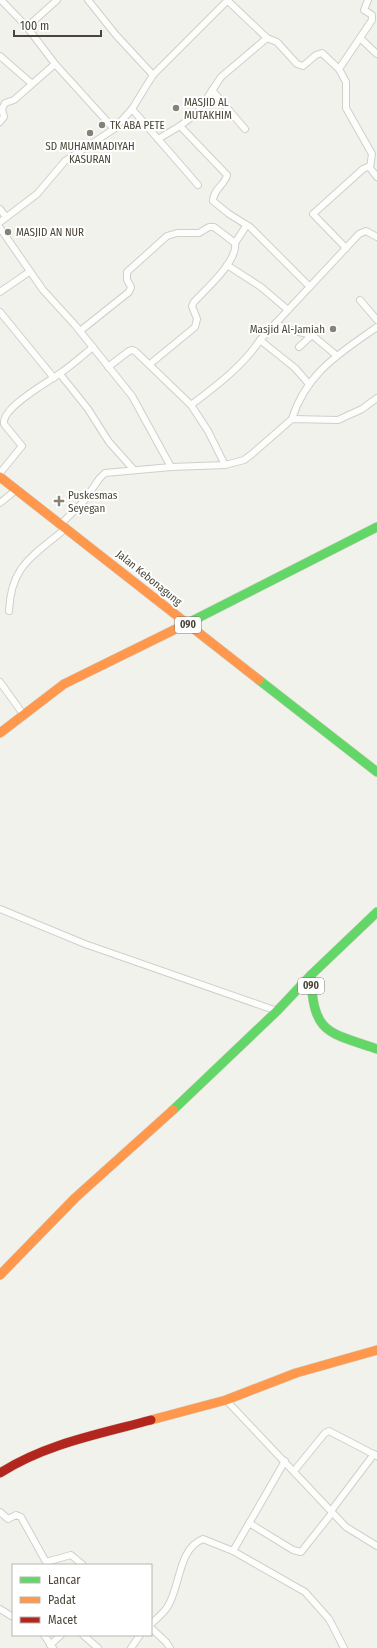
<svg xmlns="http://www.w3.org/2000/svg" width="377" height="1648" font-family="'Fira Sans Condensed',sans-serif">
	<rect width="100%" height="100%" fill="#f2f2ed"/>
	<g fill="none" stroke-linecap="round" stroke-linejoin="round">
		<defs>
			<g id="street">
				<path d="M1,0L27,27L55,64L114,129"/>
				<path d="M88,0L116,35L153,75"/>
				<path d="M227,0L267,38L277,42L297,64L303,66L316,55L322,53L339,69"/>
				<path d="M368,0L364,10L372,15V20L339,69L346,82V108L372,154L370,168L377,177"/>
				<path d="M27,27L57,0"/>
				<path d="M360,38L377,54"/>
				<path d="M0,56L31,83"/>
				<path d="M212,90L245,129"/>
				<path d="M132,109L198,185"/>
				<path d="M0,122L4,117L2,109L5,103L14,100L55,64"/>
				<path d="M180,126L227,175C225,185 213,189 213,201L229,214L250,227L310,287"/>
				<path d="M158,139L180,126L198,112L221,77L267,38"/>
				<path d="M0,209L6,217"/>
				<path d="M0,222L37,194L65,161L114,129L132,109L153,75L228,0"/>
				<path d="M0,228L43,290L75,325L132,396L171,467"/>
				<path d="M346,248L313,214L363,169L370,166"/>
				<path d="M227,265L261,287L288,310"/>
				<path d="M0,292L29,272"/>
				<path d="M360,300L377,320"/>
				<path d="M0,312L54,378"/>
				<path d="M276,323L286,329L312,335L336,355"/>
				<path d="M80,331L129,292L131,287L127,280V272L167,236L177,233H199L209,227H214L235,243"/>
				<path d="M260,340L295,368L309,384"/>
				<path d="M299,347L312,335"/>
				<path d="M150,364L195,327L197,319L192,306L194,302C206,289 238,261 235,243L246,226"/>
				<path d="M108,367L129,351L133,350L136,352L191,405L208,431L225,465"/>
				<path d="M60,374L88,409L109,442L134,470"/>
				<path d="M191,405C216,386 243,366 260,340L359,234L366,231L377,237"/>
				<path d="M292,419C306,373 340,353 377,327"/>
				<path d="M0,473L22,446L4,424C1,408 48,382 59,374C71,366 82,356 93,347"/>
				<path d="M0,503L16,490"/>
				<path d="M61,524L84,501L99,479L105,473L171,467L225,465L244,460L252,454L292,419L338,420L362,409L377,398"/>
				<path d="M9,611C11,564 34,556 66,528"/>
				<path d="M0,682L23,714"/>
				<path d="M0,909L85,944L277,1011"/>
				<path d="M226,1400L346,1527L377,1546"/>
				<path d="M294,1471L325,1433L329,1431L377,1456"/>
				<path d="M331,1511L374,1454"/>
				<path d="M0,1512L8,1519L16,1515L21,1517L46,1562L71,1555L83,1565"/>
				<path d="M249,1523L293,1550L301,1552L332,1513"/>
				<path d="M233,1551L305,1592L329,1619L344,1648"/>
				<path d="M0,1609L13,1617"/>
				<path d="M151,1624C157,1618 164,1613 168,1606C181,1584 178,1549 203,1539L233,1551L285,1461"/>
				<path d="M151,1628L166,1642L170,1648"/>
				<path d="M44,1635L53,1648"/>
				<path d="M83,1635L98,1648"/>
				<path d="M50,1645L61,1635"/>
				<path d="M131,1648L140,1635"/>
			</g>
			<g id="fast">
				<path d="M188,623L377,527"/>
				<path d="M259,680L377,772"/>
				<path d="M377,912L311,975C313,1034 327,1032 377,1049"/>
				<path d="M173,1110L277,1011L311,975"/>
			</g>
			<g id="slow">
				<path d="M0,477L259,680"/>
				<path d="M0,733L64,684L188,623"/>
				<path d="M0,1275L75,1198L173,1110"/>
				<path d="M151,1420L226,1400L296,1373L377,1350"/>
			</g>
			<path id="jam" d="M0,1473C45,1444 99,1434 151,1420"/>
		</defs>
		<use href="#street" stroke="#d0cfca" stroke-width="8"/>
		<use href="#fast" stroke="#d2d0c3" stroke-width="10"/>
		<use href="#slow" stroke="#d2d0c3" stroke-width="10"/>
		<use href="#jam" stroke="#d2d0c3" stroke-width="10"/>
		<use href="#street" stroke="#fdfdfc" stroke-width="6"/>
		<use href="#fast" stroke="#63d668" stroke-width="9"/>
		<use href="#slow" stroke="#ff974d" stroke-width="9"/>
		<use href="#jam" stroke="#b3261e" stroke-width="9"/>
	</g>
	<g fill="#858277" stroke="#fff" stroke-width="1.5">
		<circle cx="176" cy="108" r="4"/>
		<circle cx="102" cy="125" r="4"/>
		<circle cx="90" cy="133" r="4"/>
		<circle cx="8" cy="232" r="4"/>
		<circle cx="333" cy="329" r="4"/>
		<path d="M57 495h4v4h4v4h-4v4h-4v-4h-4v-4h4z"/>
	</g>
	<g text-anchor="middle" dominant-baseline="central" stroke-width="4" stroke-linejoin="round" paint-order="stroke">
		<g fill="#fff" stroke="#807d73" stroke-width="1">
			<rect x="175" y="617" width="26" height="16" rx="3"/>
			<rect x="298" y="978" width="26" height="16" rx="3"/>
		</g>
		<g font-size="10" font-weight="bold" fill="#4a4537">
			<text x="188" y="625">090</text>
			<text x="311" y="986">090</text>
		</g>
		<g font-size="11" fill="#4a4537" stroke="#fff" text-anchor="start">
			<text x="184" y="102">MASJID AL<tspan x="184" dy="13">MUTAKHIM</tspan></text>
			<text x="110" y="125">TK ABA PETE</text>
			<text x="90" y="146" text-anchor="middle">SD MUHAMMADIYAH<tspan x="90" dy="13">KASURAN</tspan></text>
			<text x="16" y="232">MASJID AN NUR</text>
			<text x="325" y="329" text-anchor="end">Masjid Al-Jamiah</text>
			<text x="68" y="495">Puskesmas<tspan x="68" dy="13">Seyegan</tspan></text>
		</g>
		<g font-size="11" fill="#4a4537" stroke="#fff">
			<text transform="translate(149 578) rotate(39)">Jalan Kebonagung</text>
		</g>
	</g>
	<rect x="12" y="1564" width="140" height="72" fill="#ffffff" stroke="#b7b5af"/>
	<rect x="20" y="1577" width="20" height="6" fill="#63d668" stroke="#b7b5af"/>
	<text x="48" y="1584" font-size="12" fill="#4a4537">Lancar</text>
	<rect x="20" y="1597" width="20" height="6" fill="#ff974d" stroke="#b7b5af"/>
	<text x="48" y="1604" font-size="12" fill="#4a4537">Padat</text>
	<rect x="20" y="1617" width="20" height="6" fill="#b3261e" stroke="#b7b5af"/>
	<text x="48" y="1624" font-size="12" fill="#4a4537">Macet</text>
	<path d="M14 30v6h87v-6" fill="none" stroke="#4a4537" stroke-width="2"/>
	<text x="20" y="30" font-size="12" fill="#4a4537" stroke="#ffffff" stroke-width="3" paint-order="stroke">100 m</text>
</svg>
